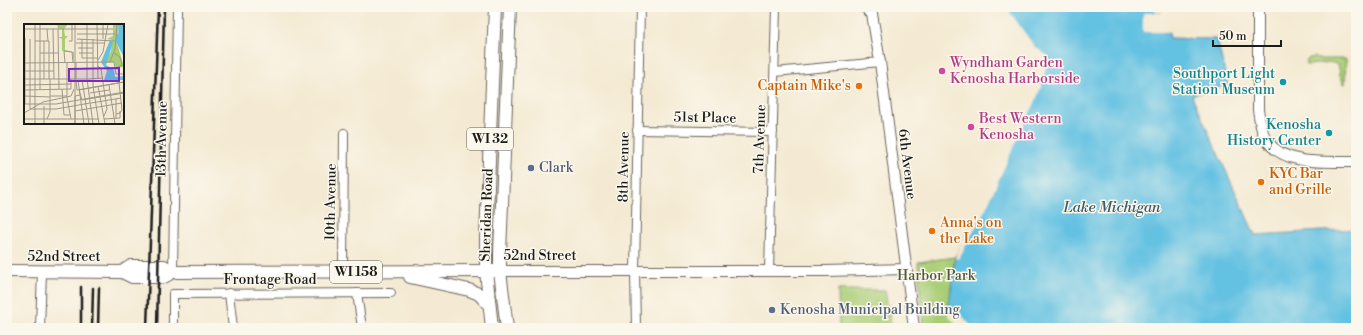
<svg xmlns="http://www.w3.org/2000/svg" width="1363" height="335" font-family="'Libre Bodoni',serif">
	<rect width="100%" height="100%" fill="#fbf7ec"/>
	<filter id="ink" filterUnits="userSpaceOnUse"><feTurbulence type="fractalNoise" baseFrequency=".025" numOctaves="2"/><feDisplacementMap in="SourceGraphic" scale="8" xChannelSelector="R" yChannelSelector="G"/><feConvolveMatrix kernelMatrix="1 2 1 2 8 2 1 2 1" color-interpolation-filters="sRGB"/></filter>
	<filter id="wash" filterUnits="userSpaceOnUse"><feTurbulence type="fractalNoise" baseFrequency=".012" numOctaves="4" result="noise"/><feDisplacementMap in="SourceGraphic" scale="16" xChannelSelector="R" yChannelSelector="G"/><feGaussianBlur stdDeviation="0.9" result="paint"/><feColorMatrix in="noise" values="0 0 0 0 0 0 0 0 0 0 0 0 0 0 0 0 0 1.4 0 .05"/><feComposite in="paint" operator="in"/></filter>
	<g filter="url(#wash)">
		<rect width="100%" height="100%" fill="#f4ead3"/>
		<g fill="#a9cd76" stroke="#627449">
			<path d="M1315,57L1317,59H1346L1345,84H1343C1343,80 1341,79 1340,75C1339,72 1340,69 1338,66C1331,58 1315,66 1306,65L1307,59L1310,58Z"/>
			<path d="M955,257L948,312L962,328H923L918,262Z"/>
			<path d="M885,290L892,328H839L838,290Z"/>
		</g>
		<path fill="#64c1e2" stroke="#406e7f" d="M1004,7H1153L1155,13H1162L1163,32H1169L1170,38L1217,39L1228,85L1205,90L1192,96L1255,235L1356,229V326L1329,328H962L948,312L955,257L1034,95L1044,59Z"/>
		<g fill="#f4ead3">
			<path d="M1002,7H1006L1035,47L1048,56L1043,81L1035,103L1022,128L986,208L959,258L955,259L957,252L1032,94L1042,60L1032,50Z"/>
			<path d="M1143,13H1164L1165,30H1168V32H1143Z"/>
			<path d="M949,305L956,309L973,328H959L948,315Z"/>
		</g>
	</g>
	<g filter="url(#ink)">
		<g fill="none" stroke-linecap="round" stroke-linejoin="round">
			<defs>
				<g id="minor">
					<path d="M775,72L880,62"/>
					<path d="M637,130L773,132"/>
					<path d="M769,271L776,7"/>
					<path d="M173,272L177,7"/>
					<path d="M343,272L344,133"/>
					<path d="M229,293L233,328"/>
					<path d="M357,293L362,328"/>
					<path d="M40,328L42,272"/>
					<path d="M173,328V294L391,293"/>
					<path d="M636,328L635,271L640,7"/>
				</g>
				<g id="tertiary">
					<path d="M865,7L872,14L880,62L914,328"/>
					<path d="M1258,7V110C1260,120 1261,134 1268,142C1287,167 1328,161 1356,162"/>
					<path d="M500,271H825L907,269"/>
				</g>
				<g id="primary">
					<path d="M7,271L122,272L132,277H164L173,272L500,271"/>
					<path d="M122,272L131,266H164L173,272"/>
					<path d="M410,277L469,290L479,294L489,305"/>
					<path d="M492,328L486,271V238L495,7"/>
					<path d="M507,328L500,271V253L510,7"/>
				</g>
			</defs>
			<use href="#minor" stroke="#68645c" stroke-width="10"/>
			<use href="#tertiary" stroke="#68645c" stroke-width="12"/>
			<use href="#primary" stroke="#68645c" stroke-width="14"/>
			<use href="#minor" stroke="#fff" stroke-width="8"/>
			<use href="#tertiary" stroke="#fff" stroke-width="10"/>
			<use href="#primary" stroke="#fff" stroke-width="12"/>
			<g stroke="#1c1c1c" stroke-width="2.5">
				<path d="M81,328V287"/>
				<path d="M92,328L93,288"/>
				<path d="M98,328L99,288"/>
				<path d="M147,328L158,7"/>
				<path d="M157,328L164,7"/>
			</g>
		</g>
	</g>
	<g fill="#d1479c" stroke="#fbf7ec" stroke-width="1.5">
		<circle cx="942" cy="71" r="4"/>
		<circle cx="971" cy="127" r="4"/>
	</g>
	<g fill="#0f9aa8" stroke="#fbf7ec" stroke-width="1.5">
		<circle cx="1283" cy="82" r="4"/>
		<circle cx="1329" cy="133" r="4"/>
	</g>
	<g fill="#e8710a" stroke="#fbf7ec" stroke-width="1.5">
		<circle cx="859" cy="86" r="4"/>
		<circle cx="1261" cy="182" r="4"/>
		<circle cx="932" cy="231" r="4"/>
	</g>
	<g fill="#5c6f8a" stroke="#fbf7ec" stroke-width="1.5">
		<circle cx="531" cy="168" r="4"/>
		<circle cx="772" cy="310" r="4"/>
	</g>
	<g text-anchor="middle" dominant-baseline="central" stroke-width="3" stroke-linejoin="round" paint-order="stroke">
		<g fill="#fbf7ec" stroke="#5f5e5a" stroke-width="1">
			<rect x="467" y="128" width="46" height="22" rx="3"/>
			<rect x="330" y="261" width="52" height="22" rx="3"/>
		</g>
		<g font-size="13" font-weight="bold" fill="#1c1c1c">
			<text x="490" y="139">WI 32</text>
			<text x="356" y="272">WI 158</text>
		</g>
		<g font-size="14" fill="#b23c85" stroke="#fbf7ec" text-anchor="start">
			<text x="950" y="63">Wyndham Garden<tspan x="950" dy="16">Kenosha Harborside</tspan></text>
			<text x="979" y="119">Best Western<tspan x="979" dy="16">Kenosha</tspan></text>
		</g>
		<g font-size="14" fill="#0d838f" stroke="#fbf7ec" text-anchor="end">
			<text x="1275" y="74">Southport Light<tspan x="1275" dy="16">Station Museum</tspan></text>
			<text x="1321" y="125">Kenosha<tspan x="1321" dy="16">History Center</tspan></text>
		</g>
		<g font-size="14" fill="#c56008" stroke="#fbf7ec" text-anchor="start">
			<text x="851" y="86" text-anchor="end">Captain Mike's</text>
			<text x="1269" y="174">KYC Bar<tspan x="1269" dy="16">and Grille</tspan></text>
			<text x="940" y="223">Anna's on<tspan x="940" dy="16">the Lake</tspan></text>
		</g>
		<g font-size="14" fill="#1c1c1c" stroke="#fbf7ec">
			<text transform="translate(705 118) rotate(1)">51st Place</text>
			<text transform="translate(162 139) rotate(-89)">13th Avenue</text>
			<text transform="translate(760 139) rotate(-88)">7th Avenue</text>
			<text transform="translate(907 164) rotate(83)">6th Avenue</text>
			<text transform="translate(624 167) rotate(-89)">8th Avenue</text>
			<text transform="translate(331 202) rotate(-89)">10th Avenue</text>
			<text transform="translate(487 215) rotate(-88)">Sheridan Road</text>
			<text x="540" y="256">52nd Street</text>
			<text x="64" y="257">52nd Street</text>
			<text x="270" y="280">Frontage Road</text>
		</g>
		<g font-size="14" fill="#4e5e75" stroke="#fbf7ec" text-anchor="start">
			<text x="539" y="168">Clark</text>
			<text x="780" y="310">Kenosha Municipal Building</text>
		</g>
		<g font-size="14" fill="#4d5a3c" stroke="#fbf7ec">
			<text x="936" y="276">Harbor Park</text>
		</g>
		<g font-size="15" font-style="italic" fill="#395e6b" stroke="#fbf7ec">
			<text x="1112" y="207">Lake Michigan</text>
		</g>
	</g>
	<g transform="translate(24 24)">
		<rect width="100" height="100" fill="#f4ead3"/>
		<path d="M33,0H44L40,5L41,12H44L41,15V26L50,28V39L48,28L38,27V15L34,13H38V5H34ZM89,0H94L95,10L92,11V16L100,43L92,44L90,38L81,39L87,27L88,16L83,15L89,12Z" fill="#a9cd76"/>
		<path d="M94,0H100V33L92,18V10H95ZM86,16L89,18L82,41L90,46L91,53L100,52V56H80L83,47L77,38Z" fill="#64c1e2"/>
		<path fill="none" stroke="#9e988a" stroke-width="1" d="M11,0V100M16,0V65M63,0V55L69,100M73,0L74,55M79,0V15M1,5H89M23,5L24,17M29,5L30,55M34,5L35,65M53,10H91M6,15V85H32L66,79M53,15L91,17M58,15V34H74M69,15V62L75,100M11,17H25M20,17V55M25,17V55M45,17H48V0M52,19H81M54,24H69M16,29H34M55,29H69M90,29L96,33L98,41L91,44M74,36L79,28L84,0M86,38L91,25L93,0M0,39L90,38L92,50H100M41,39L40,27L48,28L49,39M43,39V74L47,95M52,39V55M74,42L77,45L83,85L80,92M1,47H30M0,55H64M64,55L79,54M52,56L53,66L100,58M54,56L60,100M58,56L65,100M100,58L55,66L58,76L100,69M0,61L47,60M85,61L91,100M74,62L81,100M38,65L40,91H47M1,66L47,65V55M66,69L85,66M1,72L26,73M26,72H43M92,75V94M67,79L97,74M0,80H32L100,68M1,80V14M20,82V100M51,87L98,79M0,89L19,78L47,72L50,65M92,90L96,89L98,86L95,59M0,95H75M23,95L26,88V55M80,95L96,94V87M51,100V72L56,71M51,100V0"/>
		<path fill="#7b2cbf" fill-opacity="0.15" stroke="#7b2cbf" stroke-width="2" d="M95,44V57H45V45Z"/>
		<rect width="100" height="100" fill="none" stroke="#1c1c1c" stroke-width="2"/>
	</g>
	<rect width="1363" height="335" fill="none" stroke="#fbf7ec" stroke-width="24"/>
	<path d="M1213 40v6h68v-6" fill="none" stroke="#1c1c1c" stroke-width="2"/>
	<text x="1219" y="40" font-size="12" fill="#1c1c1c" stroke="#fbf7ec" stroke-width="3" paint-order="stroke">50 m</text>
</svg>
